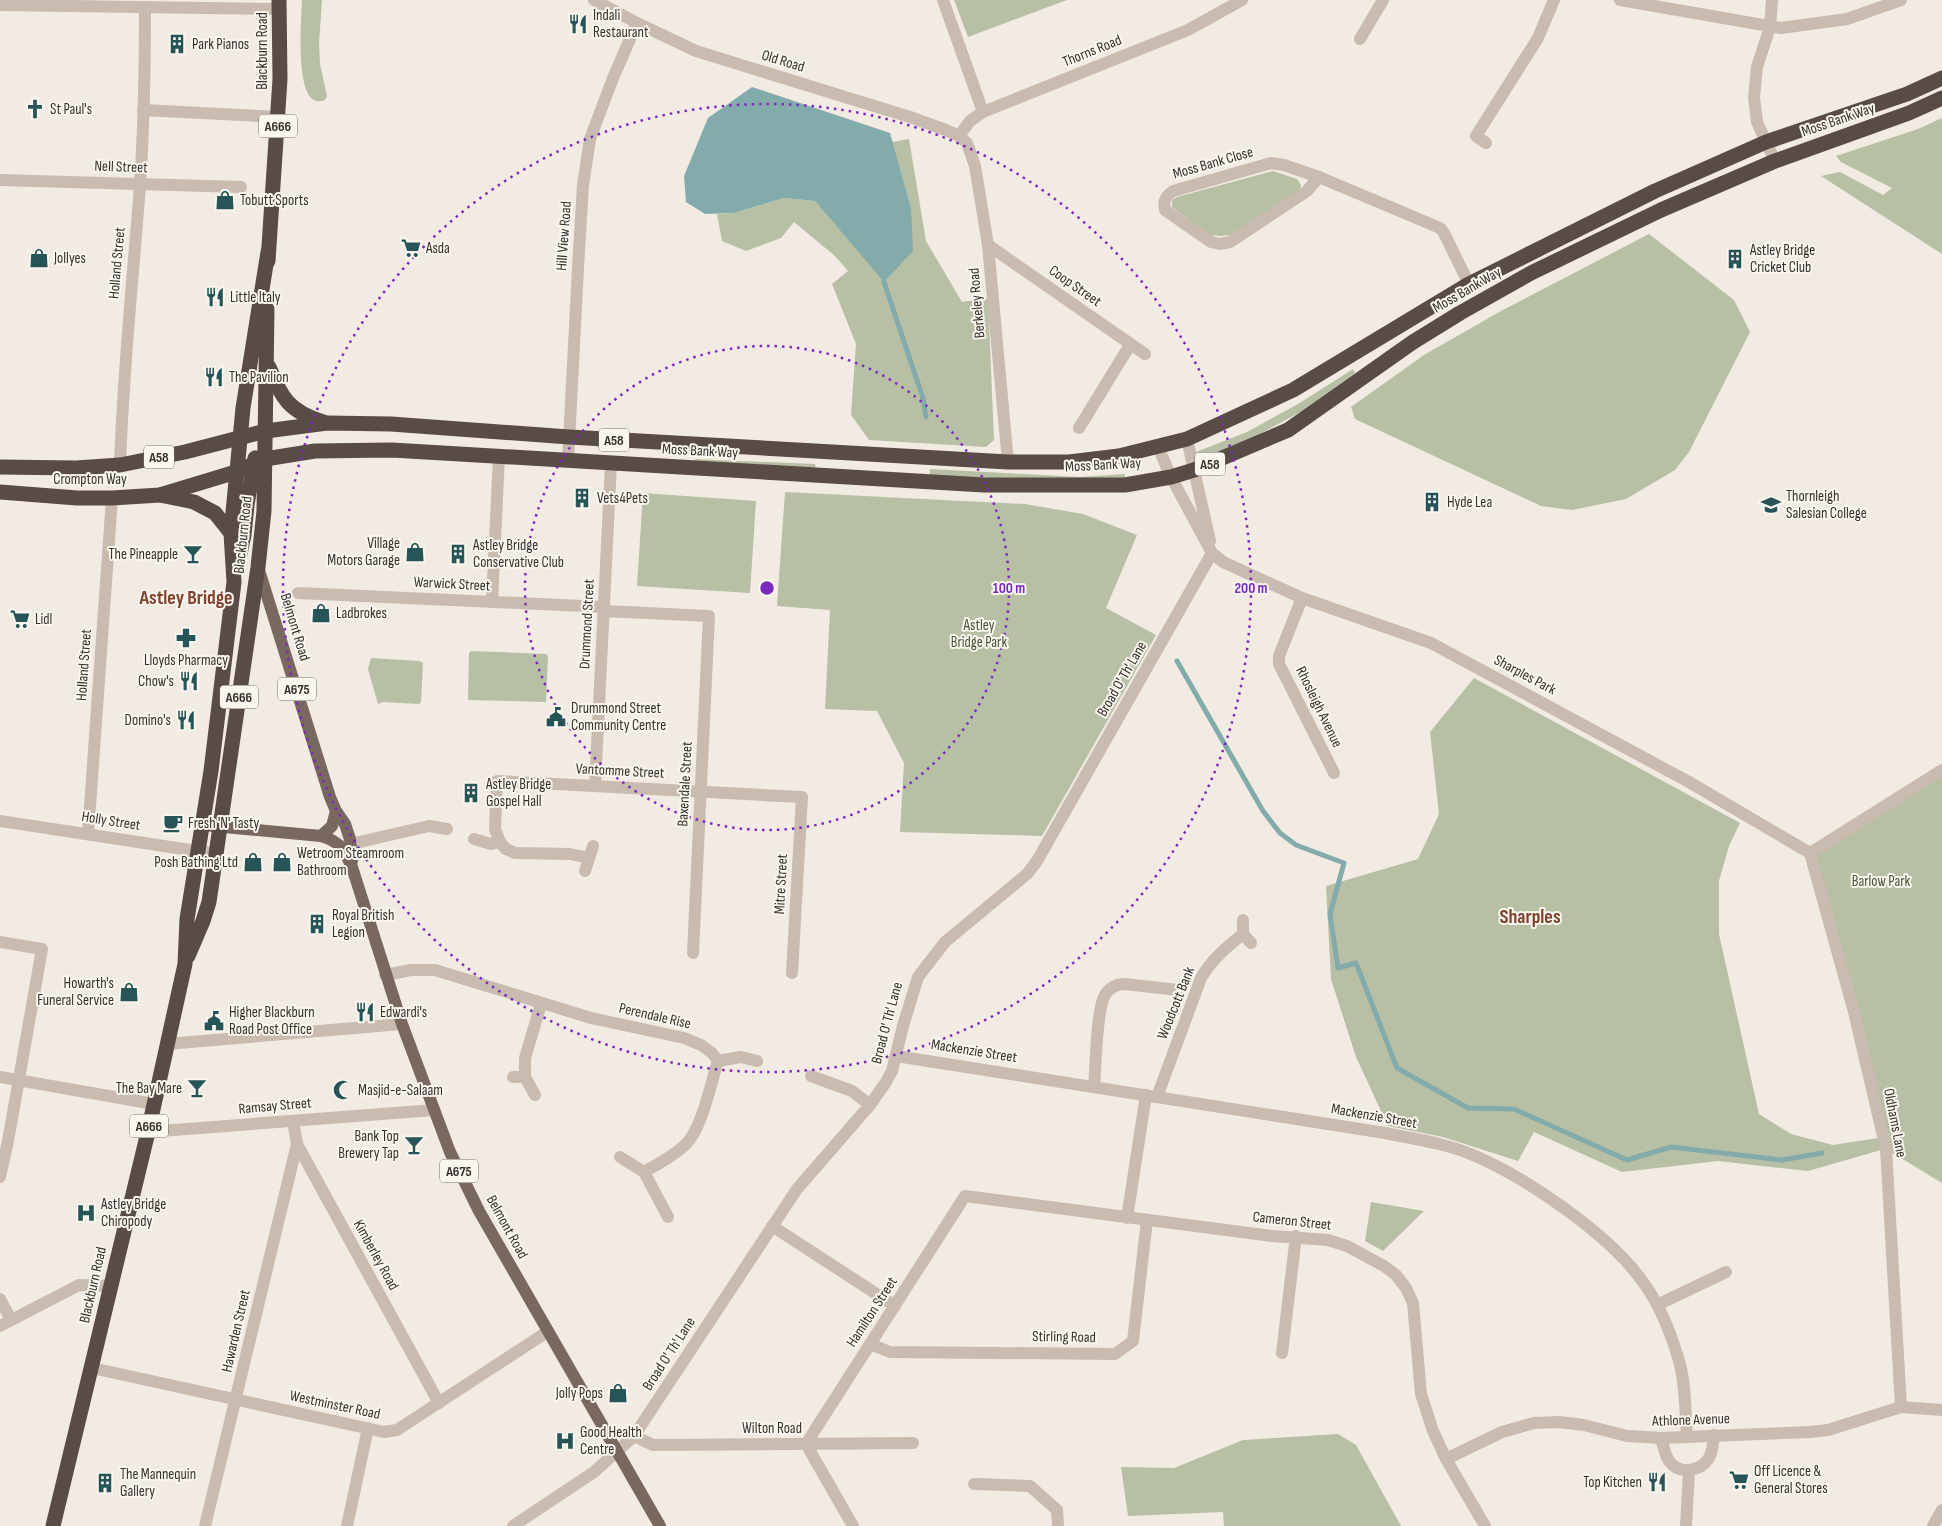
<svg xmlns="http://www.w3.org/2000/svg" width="1942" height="1526" font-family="'Sofia Sans Condensed',sans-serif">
	<rect width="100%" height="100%" fill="#f2ebe3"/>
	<g fill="#b7c0a4">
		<path d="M302,0H322L319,43L320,64L327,96L325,100C322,101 318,102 314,100C296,91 301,19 302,0Z"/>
		<path d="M954,0H1067L968,37Z"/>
		<path d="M1942,118V254L1821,176L1840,172L1883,195L1892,188L1841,162L1836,156L1918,129Z"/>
		<path d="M909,139L926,241L962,302L988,298L994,440L986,447L869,440L851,415L856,344L832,284L848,271L835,256L794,222L781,238L746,251L722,241L717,214L734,213L784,198L815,201L885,282L911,208L892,142Z"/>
		<path d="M1273,171L1297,179L1301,185L1299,192L1230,235L1221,236L1210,235L1172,207V200L1177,197Z"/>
		<path d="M1649,234L1734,300L1750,332L1689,452L1675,470L1626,499L1572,510L1541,506L1355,419L1351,407L1424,355L1501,311Z"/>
		<path d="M1353,369L1355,373L1302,411L1251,439L1198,463L1196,452L1247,432L1298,404Z"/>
		<path d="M695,459L815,464L816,469L695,463Z"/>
		<path d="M930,469L1079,477L1125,474V478L1079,481L930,476Z"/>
		<path d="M785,492L1025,504L1083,514L1137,535L1106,608L1156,635L1042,836L900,832L904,763L877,711L825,709L830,610L777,606Z"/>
		<path d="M643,493L756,501L750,593L637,586Z"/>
		<path d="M471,651L546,654L548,656L546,702L468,700L469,653Z"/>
		<path d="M371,658L419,661L423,663L421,702L419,704L383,702L378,704L368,669Z"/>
		<path d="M1474,678L1740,823L1729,846L1719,881V934L1759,1114L1791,1134L1833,1145L1878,1138L1881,1150L1808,1171L1718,1161L1622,1172L1534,1132L1518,1161L1443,1137L1388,1126L1356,1057L1331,979L1326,886L1418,859L1439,814L1430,732Z"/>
		<path d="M1942,770V1183L1886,1149L1810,853Z"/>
		<path d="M1371,1202L1424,1211L1383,1251L1365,1241Z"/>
		<path d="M1338,1434L1356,1445L1401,1526H1224L1223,1512L1128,1516L1121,1467L1174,1468L1243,1440Z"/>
	</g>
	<path fill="#84abac" d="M752,87L890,133L911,208L913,251L884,282L815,201L784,198L734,213L705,214L686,202L684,176L708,118Z"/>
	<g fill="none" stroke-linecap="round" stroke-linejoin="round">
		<g stroke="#84abac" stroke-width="5">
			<path d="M884,282L923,398L926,417"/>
			<path d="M1177,661L1263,811L1280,833L1296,845L1344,863L1330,914L1338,968L1356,963L1397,1068L1468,1108L1514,1109L1627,1160L1671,1147L1782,1160L1822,1153"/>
		</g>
		<g stroke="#c9bbaf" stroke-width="12">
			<path d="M594,0L637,23L696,51L910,117L946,130L959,136L967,143L975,166L988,245L1008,462"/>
			<path d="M943,0L983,112"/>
			<path d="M1620,0L1781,28L1847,19L1901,0"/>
			<path d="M1772,0L1770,27L1757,67L1754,97L1757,122L1775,161"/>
			<path d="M0,5L279,9"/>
			<path d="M1360,39L1383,0"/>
			<path d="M143,110L278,117"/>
			<path d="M959,136L970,121L983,112L1188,30L1242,0"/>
			<path d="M1486,143L1476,136L1538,38L1554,0"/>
			<path d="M1319,177L1307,191L1230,242L1220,244L1211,242L1165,210C1163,201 1165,197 1173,191L1271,163L1284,165L1319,177L1440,228L1444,233L1469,284"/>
			<path d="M0,180L241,187"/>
			<path d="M988,245L1145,354"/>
			<path d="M1079,428L1130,345"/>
			<path d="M1187,439L1210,541"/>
			<path d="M1158,447L1171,477L1212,553L1223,562L1302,598L1431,643L1689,782L1810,853"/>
			<path d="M568,460L578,268L583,185L590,139L613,78L637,23"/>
			<path d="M120,465C123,371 133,278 140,185C144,126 145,66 145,7"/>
			<path d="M298,593L604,607"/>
			<path d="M1302,598L1279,656V664L1334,773"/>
			<path d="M492,602L499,457"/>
			<path d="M604,611L709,616L693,953"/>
			<path d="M595,786L611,463"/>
			<path d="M0,821L216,854"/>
			<path d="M88,834L112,498"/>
			<path d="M474,839L491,844L500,842L506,849L515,853L570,854L589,858"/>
			<path d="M500,842L495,829L497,781L802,797L792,973"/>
			<path d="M342,846L429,826L447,829"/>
			<path d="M1810,853L1854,1012L1886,1149L1901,1407"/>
			<path d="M1810,853L1942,770"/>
			<path d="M585,871L593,846"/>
			<path d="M1243,920V934L1251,943"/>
			<path d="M0,942L42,949L8,1141L0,1177"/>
			<path d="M385,975L411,970H435L591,1018L684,1038L701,1045L712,1053L718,1061L741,1057L757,1061"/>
			<path d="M167,1044L402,1024"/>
			<path d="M896,1056L1385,1133C1414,1139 1445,1143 1473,1155C1527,1178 1609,1234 1643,1282C1660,1305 1671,1333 1679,1361C1686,1384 1685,1412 1687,1436"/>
			<path d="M811,1076L852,1091L870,1105"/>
			<path d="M0,1077L154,1104"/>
			<path d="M513,1077H525L535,1095"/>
			<path d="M525,1077V1058L541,1004"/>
			<path d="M1094,1087C1096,1067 1096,1010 1105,995C1110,987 1116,984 1125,984L1178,990"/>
			<path d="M1157,1097L1201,978C1212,959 1227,947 1243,934"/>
			<path d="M293,1121L297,1144L439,1403"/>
			<path d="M148,1132L434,1110"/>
			<path d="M620,1157L644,1172L668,1217"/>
			<path d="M644,1172C658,1164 674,1156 686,1144C702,1128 711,1083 718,1061"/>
			<path d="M1127,1218L1146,1095"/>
			<path d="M772,1226L895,1306"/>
			<path d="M0,1299L11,1320"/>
			<path d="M1657,1305L1726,1272"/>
			<path d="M0,1326L79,1285L111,1286"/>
			<path d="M870,1344L890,1352L1115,1354L1133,1341L1147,1220"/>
			<path d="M1282,1353L1296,1236"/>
			<path d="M92,1368L384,1432L397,1430L547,1332"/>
			<path d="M634,1436L653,1445L913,1443"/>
			<path d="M1661,1438C1663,1445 1665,1455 1669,1461C1679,1475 1700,1472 1709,1458C1713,1451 1713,1443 1714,1435"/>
			<path d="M806,1444L965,1196L1272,1236L1328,1240L1347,1246L1384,1266L1396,1275L1406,1288L1413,1303L1421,1394L1433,1431L1446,1459L1485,1526"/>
			<path d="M806,1444L853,1526"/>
			<path d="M1446,1459L1502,1432L1534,1423L1559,1422L1584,1425L1627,1436L1661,1438L1810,1432L1828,1430L1901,1407L1942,1410"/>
			<path d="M974,1484L1030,1486L1057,1510L1058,1526"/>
			<path d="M205,1526L297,1144"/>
			<path d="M347,1526L368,1428"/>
			<path d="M513,1526L594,1472L634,1436L797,1189L870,1105L886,1082L892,1071L903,1026L918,977L945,942L1027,874L1037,861L1212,553"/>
			<path d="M1686,1526L1689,1471"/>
			<path d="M1933,1526L1942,1510"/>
		</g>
		<g stroke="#79685f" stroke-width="12">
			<path d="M258,567L330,797L336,811L345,824L350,839L352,861"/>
			<path d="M202,825L321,836C341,842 343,849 352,867L402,1024L450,1152L479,1211L660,1526"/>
			<path d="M321,836L332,826L336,811"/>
		</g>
		<g stroke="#594b45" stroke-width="15">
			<path d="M268,261L280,79L279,0"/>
			<path d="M269,367C281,398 290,412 323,422"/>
			<path d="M0,467L76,468L120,465L185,452L266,431L327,423L391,424L569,437L1008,462H1069L1119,456L1187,439L1293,390L1469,284L1655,191L1766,142L1907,94L1942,78"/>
			<path d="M0,492L77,498H112L160,495L236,472L265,459L315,451L392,450L984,485H1125L1171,477L1194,470L1288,430L1413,342L1460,313L1531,273L1661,210L1775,161L1909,113L1942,98"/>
			<path d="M160,495L194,502L215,513L231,533"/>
			<path d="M238,563L244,535L247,505L255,458"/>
			<path d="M188,956L203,921L209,902L258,567L264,511L267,309"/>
			<path d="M53,1526L148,1132L185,964L187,919L211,771L234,582L231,533L243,408L268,252"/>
		</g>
	</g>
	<g fill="none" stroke="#7b2cbf" stroke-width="2.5" stroke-dasharray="2.5 5">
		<circle cx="767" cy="588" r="242"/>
		<circle cx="767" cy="588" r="484"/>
	</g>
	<defs>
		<symbol id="restaurant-bare" viewBox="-9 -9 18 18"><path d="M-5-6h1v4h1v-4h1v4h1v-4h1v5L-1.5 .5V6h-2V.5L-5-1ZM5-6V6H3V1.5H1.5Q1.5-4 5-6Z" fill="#265457" stroke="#f9f5ef" stroke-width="2.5" paint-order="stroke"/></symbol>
		<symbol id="building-bare" viewBox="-9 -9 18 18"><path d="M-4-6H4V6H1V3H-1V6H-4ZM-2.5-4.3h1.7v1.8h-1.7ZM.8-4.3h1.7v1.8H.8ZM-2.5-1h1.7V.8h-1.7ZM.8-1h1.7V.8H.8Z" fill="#265457" stroke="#f9f5ef" stroke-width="2.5" paint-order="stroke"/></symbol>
		<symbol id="church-bare" viewBox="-9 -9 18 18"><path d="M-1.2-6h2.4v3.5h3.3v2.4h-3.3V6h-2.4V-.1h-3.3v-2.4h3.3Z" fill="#265457" stroke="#f9f5ef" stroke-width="2.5" paint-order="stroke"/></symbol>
		<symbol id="shop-bare" viewBox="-9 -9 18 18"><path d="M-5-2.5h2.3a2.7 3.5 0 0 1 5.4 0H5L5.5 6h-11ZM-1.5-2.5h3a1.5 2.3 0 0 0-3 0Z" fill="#265457" stroke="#f9f5ef" stroke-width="2.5" paint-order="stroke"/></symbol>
		<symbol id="supermarket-bare" viewBox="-9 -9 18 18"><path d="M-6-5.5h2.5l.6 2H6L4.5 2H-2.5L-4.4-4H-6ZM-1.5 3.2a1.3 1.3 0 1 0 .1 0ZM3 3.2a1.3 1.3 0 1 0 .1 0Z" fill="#265457" stroke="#f9f5ef" stroke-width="2.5" paint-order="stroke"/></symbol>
		<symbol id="school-bare" viewBox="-9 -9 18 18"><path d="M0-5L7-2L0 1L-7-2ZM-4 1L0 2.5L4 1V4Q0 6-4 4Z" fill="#265457" stroke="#f9f5ef" stroke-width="2.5" paint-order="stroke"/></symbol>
		<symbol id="bar-bare" viewBox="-9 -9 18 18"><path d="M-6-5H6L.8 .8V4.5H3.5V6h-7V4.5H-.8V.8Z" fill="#265457" stroke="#f9f5ef" stroke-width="2.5" paint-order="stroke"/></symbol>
		<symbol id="pharmacy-bare" viewBox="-9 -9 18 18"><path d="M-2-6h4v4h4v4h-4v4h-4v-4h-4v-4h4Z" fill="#265457" stroke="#f9f5ef" stroke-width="2.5" paint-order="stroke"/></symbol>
		<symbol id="civic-bare" viewBox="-9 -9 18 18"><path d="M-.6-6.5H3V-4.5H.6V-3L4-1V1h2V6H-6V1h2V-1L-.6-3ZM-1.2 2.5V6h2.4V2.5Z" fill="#265457" stroke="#f9f5ef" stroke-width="2.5" paint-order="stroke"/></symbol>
		<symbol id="cafe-bare" viewBox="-9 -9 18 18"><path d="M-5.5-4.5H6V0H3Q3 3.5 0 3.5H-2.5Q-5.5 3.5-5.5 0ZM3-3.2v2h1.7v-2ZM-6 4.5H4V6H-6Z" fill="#265457" stroke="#f9f5ef" stroke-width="2.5" paint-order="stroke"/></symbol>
		<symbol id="mosque-bare" viewBox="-9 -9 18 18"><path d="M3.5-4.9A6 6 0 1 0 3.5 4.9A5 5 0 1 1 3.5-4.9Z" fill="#265457" stroke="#f9f5ef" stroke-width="2.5" paint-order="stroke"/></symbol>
		<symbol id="hospital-bare" viewBox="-9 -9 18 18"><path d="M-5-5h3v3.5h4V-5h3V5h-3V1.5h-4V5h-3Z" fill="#265457" stroke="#f9f5ef" stroke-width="2.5" paint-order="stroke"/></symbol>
	</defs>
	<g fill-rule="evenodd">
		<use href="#restaurant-bare" x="564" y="10" width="28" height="28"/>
		<use href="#building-bare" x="163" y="30" width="28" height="28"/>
		<use href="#church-bare" x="21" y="95" width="28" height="28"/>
		<use href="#shop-bare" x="211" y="186" width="28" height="28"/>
		<use href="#supermarket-bare" x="397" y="234" width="28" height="28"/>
		<use href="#shop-bare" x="25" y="244" width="28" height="28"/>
		<use href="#building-bare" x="1721" y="245" width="28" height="28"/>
		<use href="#restaurant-bare" x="201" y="283" width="28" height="28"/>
		<use href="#restaurant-bare" x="200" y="363" width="28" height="28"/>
		<use href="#building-bare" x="568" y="484" width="28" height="28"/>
		<use href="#building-bare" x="1418" y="488" width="28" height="28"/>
		<use href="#school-bare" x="1757" y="491" width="28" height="28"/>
		<use href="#shop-bare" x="401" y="538" width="28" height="28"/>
		<use href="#bar-bare" x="179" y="540" width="28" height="28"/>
		<use href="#building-bare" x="444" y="540" width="28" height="28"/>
		<use href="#shop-bare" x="307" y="599" width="28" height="28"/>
		<use href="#supermarket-bare" x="6" y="605" width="28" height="28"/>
		<use href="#pharmacy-bare" x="172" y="624" width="28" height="28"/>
		<use href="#restaurant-bare" x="175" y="667" width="28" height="28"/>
		<use href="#civic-bare" x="542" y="703" width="28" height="28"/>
		<use href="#restaurant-bare" x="172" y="706" width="28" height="28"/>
		<use href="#building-bare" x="457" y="779" width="28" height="28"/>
		<use href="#cafe-bare" x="159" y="809" width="28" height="28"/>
		<use href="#shop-bare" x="239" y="848" width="28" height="28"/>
		<use href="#shop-bare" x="268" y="848" width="28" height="28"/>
		<use href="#building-bare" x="303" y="910" width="28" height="28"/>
		<use href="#shop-bare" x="115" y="978" width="28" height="28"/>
		<use href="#restaurant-bare" x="351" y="998" width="28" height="28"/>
		<use href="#civic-bare" x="200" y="1007" width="28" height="28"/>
		<use href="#bar-bare" x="183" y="1074" width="28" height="28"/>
		<use href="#mosque-bare" x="329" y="1076" width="28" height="28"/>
		<use href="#bar-bare" x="400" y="1131" width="28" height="28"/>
		<use href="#hospital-bare" x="72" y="1199" width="28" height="28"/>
		<use href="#shop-bare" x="604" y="1379" width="28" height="28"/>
		<use href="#hospital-bare" x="551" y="1427" width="28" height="28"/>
		<use href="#supermarket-bare" x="1725" y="1466" width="28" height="28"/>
		<use href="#restaurant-bare" x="1643" y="1468" width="28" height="28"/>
		<use href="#building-bare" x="91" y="1469" width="28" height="28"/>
	</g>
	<g text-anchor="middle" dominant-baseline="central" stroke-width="4" stroke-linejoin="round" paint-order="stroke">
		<g fill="#f9f5ef" stroke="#736b67" stroke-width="1">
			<rect x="259" y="114.5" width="38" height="23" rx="4"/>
			<rect x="599" y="428.5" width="30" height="23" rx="4"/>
			<rect x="144" y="445.5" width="30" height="23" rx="4"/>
			<rect x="1195" y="452.5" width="30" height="23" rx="4"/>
			<rect x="278" y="677.5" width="38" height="23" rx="4"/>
			<rect x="220" y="685.5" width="38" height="23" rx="4"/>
			<rect x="130" y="1114.5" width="38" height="23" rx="4"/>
			<rect x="440" y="1159.5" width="38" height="23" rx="4"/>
		</g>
		<g font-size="14" font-weight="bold" fill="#39302d">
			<text x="278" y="126">A666</text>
			<text x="614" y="440">A58</text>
			<text x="159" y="457">A58</text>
			<text x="1210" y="464">A58</text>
			<text x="297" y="689">A675</text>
			<text x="239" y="697">A666</text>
			<text x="149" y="1126">A666</text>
			<text x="459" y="1171">A675</text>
		</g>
		<g font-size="15" fill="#39302d" stroke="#f9f5ef" text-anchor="start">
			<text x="593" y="15">Indali<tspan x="593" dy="17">Restaurant</tspan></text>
			<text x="192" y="44">Park Pianos</text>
			<text x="50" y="109">St Paul's</text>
			<text x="240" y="200">Tobutt Sports</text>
			<text x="426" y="248">Asda</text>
			<text x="1750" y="250">Astley Bridge<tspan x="1750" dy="17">Cricket Club</tspan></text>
			<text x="54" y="258">Jollyes</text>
			<text x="230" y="297">Little Italy</text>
			<text x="229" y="377">The Pavilion</text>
			<text x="1786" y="496">Thornleigh<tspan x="1786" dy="17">Salesian College</tspan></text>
			<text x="597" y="498">Vets4Pets</text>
			<text x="1447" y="502">Hyde Lea</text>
			<text x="400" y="543" text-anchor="end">Village<tspan x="400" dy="17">Motors Garage</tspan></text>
			<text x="473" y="545">Astley Bridge<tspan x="473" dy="17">Conservative Club</tspan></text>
			<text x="178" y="554" text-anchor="end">The Pineapple</text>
			<text x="336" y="613">Ladbrokes</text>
			<text x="35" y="619">Lidl</text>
			<text x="186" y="660" text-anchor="middle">Lloyds Pharmacy</text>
			<text x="174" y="681" text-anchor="end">Chow's</text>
			<text x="571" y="708">Drummond Street<tspan x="571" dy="17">Community Centre</tspan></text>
			<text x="171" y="720" text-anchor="end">Domino's</text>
			<text x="486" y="784">Astley Bridge<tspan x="486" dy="17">Gospel Hall</tspan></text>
			<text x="188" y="823">Fresh 'N' Tasty</text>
			<text x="297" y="853">Wetroom Steamroom<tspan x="297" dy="17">Bathroom</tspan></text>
			<text x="238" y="862" text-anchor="end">Posh Bathing Ltd</text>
			<text x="332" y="915">Royal British<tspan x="332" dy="17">Legion</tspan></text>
			<text x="114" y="983" text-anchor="end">Howarth's<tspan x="114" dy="17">Funeral Service</tspan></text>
			<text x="229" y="1012">Higher Blackburn<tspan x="229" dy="17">Road Post Office</tspan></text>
			<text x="380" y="1012">Edwardi's</text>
			<text x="182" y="1088" text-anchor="end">The Bay Mare</text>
			<text x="358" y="1090">Masjid-e-Salaam</text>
			<text x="399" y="1136" text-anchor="end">Bank Top<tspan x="399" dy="17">Brewery Tap</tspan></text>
			<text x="101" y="1204">Astley Bridge<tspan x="101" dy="17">Chiropody</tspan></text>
			<text x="603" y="1393" text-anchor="end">Jolly Pops</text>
			<text x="580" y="1432">Good Health<tspan x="580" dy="17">Centre</tspan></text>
			<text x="1754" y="1471">Off Licence &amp;<tspan x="1754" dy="17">General Stores</tspan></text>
			<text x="120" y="1474">The Mannequin<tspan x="120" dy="17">Gallery</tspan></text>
			<text x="1642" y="1482" text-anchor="end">Top Kitchen</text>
		</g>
		<g font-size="15" fill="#39302d" stroke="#f9f5ef">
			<text transform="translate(262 51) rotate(-90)">Blackburn Road</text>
			<text transform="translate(1092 51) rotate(-22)">Thorns Road</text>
			<text transform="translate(783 61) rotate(17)">Old Road</text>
			<text transform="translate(1838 120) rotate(-19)">Moss Bank Way</text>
			<text transform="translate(1213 163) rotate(-16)">Moss Bank Close</text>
			<text transform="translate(121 167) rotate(2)">Nell Street</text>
			<text transform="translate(564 236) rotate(-86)">Hill View Road</text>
			<text transform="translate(117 263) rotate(-85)">Holland Street</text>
			<text transform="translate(1075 286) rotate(35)">Coop Street</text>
			<text transform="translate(1467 290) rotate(-30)">Moss Bank Way</text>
			<text transform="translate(977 303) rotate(-95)">Berkeley Road</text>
			<text transform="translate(700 451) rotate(3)">Moss Bank Way</text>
			<text transform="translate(1103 465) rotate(-3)">Moss Bank Way</text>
			<text x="90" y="479">Crompton Way</text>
			<text transform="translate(243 535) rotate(-84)">Blackburn Road</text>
			<text transform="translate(452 584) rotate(3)">Warwick Street</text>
			<text transform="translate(587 624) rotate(-87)">Drummond Street</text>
			<text transform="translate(295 627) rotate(73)">Belmont Road</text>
			<text transform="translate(84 665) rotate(-86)">Holland Street</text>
			<text transform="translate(1525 675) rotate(28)">Sharples Park</text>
			<text transform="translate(1122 679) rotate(-60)">Broad O' Th' Lane</text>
			<text transform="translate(1319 707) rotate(64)">Rhosleigh Avenue</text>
			<text transform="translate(620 771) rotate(3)">Vantomme Street</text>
			<text transform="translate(685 784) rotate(-87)">Baxendale Street</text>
			<text transform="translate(111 821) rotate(9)">Holly Street</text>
			<text transform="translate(781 884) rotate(-87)">Mitre Street</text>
			<text transform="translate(1176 1003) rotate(-68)">Woodcott Bank</text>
			<text transform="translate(655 1016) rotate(13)">Perendale Rise</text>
			<text transform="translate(887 1023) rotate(-75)">Broad O' Th' Lane</text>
			<text transform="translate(974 1051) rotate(9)">Mackenzie Street</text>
			<text transform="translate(275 1106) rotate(-5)">Ramsay Street</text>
			<text transform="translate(1374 1116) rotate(10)">Mackenzie Street</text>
			<text transform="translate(1895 1123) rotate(79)">Oldhams Lane</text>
			<text transform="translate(1292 1221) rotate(6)">Cameron Street</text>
			<text transform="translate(507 1227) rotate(61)">Belmont Road</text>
			<text transform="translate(376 1255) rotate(61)">Kimberley Road</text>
			<text transform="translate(93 1285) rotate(-77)">Blackburn Road</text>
			<text transform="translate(872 1312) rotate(-57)">Hamilton Street</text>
			<text transform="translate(236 1331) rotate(-77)">Hawarden Street</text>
			<text transform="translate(1064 1337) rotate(1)">Stirling Road</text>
			<text transform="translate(669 1354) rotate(-57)">Broad O' Th' Lane</text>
			<text transform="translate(335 1405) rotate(12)">Westminster Road</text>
			<text transform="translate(1691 1420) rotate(-2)">Athlone Avenue</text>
			<text x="772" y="1428">Wilton Road</text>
		</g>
		<g font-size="15" fill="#495533" stroke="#f9f5ef">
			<text x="979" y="625">Astley<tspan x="979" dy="17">Bridge Park</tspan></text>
			<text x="1881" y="881">Barlow Park</text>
		</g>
		<g font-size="20" font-weight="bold" fill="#80412d" stroke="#f9f5ef">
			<text x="186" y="598">Astley Bridge</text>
			<text x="1530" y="917">Sharples</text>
		</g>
	</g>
	<circle cx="767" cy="588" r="8" fill="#7b2cbf" stroke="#f9f5ef" stroke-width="2.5"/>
	<g font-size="15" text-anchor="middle" font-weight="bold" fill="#7b2cbf" stroke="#f9f5ef" stroke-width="4" stroke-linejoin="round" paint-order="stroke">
		<text x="1009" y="593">100 m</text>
		<text x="1251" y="593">200 m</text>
	</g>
</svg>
